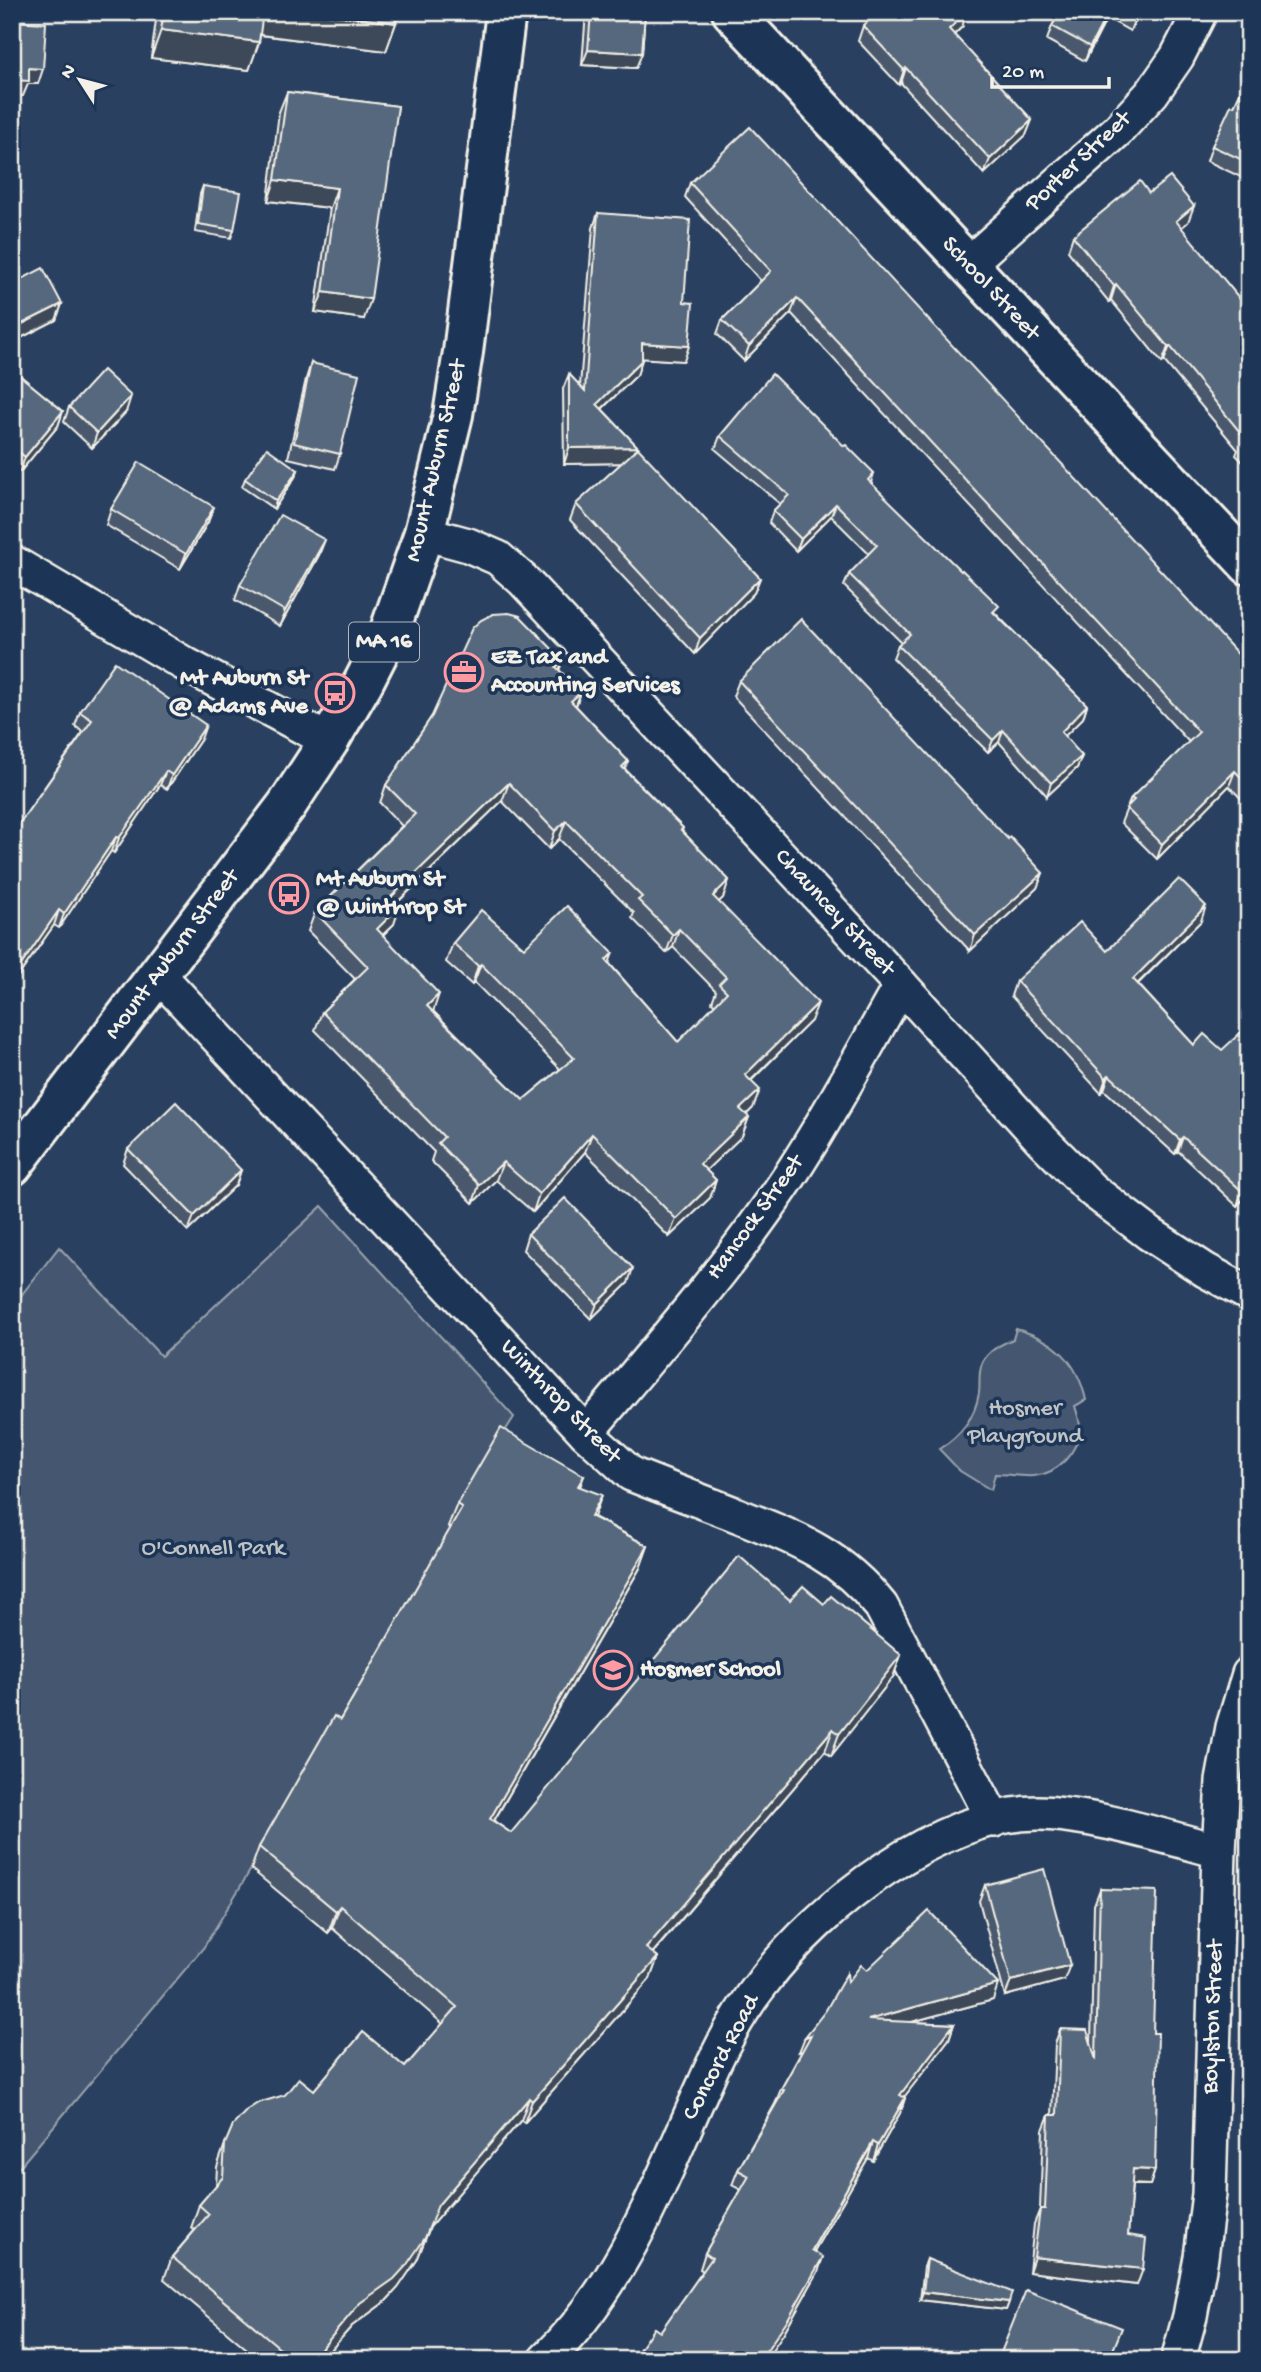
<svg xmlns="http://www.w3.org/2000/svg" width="1261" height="2372" font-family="'Gochi Hand',sans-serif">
	<rect width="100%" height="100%" fill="#2a4060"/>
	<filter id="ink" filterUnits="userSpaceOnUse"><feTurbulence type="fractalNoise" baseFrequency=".0143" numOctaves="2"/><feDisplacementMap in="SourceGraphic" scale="14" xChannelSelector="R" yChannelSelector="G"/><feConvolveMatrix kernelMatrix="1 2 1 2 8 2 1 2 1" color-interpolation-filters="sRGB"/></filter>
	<g filter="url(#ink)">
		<g fill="#445771" stroke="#9ca4ac" stroke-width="2">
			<path d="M322,1206L514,1417L493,1450L468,1540L251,1869L204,1947L12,2176V1307L59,1247L161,1356Z"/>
			<path d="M1016,1329C1055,1340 1077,1360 1086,1400L1075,1406C1077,1413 1080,1421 1080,1427C1079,1451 1058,1474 1034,1476C1021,1477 1008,1474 995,1474L991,1490L960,1471L939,1449C960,1436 975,1418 979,1393C980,1386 979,1379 980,1372C981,1354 999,1345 1013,1339Z"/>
		</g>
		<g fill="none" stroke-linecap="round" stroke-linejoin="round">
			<defs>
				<g id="street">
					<path d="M967,265L1117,131L1152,93L1177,57L1200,12"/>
					<path d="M424,533L468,545L498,558L523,580L901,985L1041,1139L1092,1190L1150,1234L1205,1270L1249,1294"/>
					<path d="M12,562L183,663L329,741"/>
					<path d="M158,974L586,1433L631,1474C666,1488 701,1501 737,1515C797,1539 839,1554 881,1606L994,1820"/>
					<path d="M586,1433C657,1349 730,1266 791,1174C831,1113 865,1048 901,985"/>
					<path d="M545,2360C624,2285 661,2179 705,2083C720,2048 739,2012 763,1982C820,1906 939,1813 1038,1813C1093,1814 1165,1837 1219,1851"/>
					<path d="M1178,2360L1190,2316L1201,2257L1209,2194L1219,1851L1223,1781L1233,1727L1249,1674"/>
				</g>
				<path id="secondary" d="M732,12L1249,565"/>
				<path id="primary" d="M12,1166L287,805L329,741L363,683L390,630L424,533L453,415L463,352L506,12"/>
			</defs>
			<use href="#street" stroke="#f4f1e8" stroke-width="38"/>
			<use href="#secondary" stroke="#f4f1e8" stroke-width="44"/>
			<use href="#primary" stroke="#f4f1e8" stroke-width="44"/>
			<use href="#street" stroke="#1d3557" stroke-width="33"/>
			<use href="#secondary" stroke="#1d3557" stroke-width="38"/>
			<use href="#primary" stroke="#1d3557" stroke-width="38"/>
		</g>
		<g fill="#4a596c" stroke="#f4f1e8" stroke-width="2" fill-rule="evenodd">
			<path d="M157,12H398L396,23L386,51L260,35L259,42L249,70L151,58Z"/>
			<path d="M586,12H645L642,53L636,68L582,65Z"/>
			<path d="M1060,12H1140L1130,31L1107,18L1085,61L1047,40L1052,26Z"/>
			<path d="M863,26L962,27L954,35L1032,120L1026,135L984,174L901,83L899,85L858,41Z"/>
			<path d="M1249,74V181L1207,161L1212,146L1234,106Z"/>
			<path d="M287,92L398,106L364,319L315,312L330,208L268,201L279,112Z"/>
			<path d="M690,183L1249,666V807L1229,786L1157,859L1121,823L1131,798L1189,742L791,313L744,361L717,334L722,320L761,281L685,197Z"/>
			<path d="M203,186L234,230L231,238L195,232L200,194Z"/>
			<path d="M1149,193L1188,222L1181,228L1249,310V468L1236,455L1238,450L1164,361L1162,363L1111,300L1109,302L1068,251L1073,236Z"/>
			<path d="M598,213L684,302V361L642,358L637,375L602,409L638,447L637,449L760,578L754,593L695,654L570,520L576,504L622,463L564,464L563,389L569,374L580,386L593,228Z"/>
			<path d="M12,284L62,304L56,320L13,342Z"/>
			<path d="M311,363L340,454L335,469L288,458L306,379Z"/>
			<path d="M12,369L63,411L58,426L20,472L12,466Z"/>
			<path d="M69,407L126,412L92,448L64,422Z"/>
			<path d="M720,436L844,446L874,473L871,483L996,614L1087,705L1083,718L1064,736L1082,756L1077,768L1047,796L999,742L988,752L893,658L898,645L901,642L844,586L849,574L869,554L831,516L796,551L769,523L773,511L780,504L715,449Z"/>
			<path d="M298,470L295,477L274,509L242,487L245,479Z"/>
			<path d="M111,509L208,522L180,569L106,525Z"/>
			<path d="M319,555L280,626L235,600L240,585Z"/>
			<path d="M563,660L559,670L581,692L576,706L628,761L625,769L683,828L682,831L729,880L723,898L718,902L811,1021L751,1081L753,1108L746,1115L749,1117L742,1136L706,1170L716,1180L710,1198L669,1237L585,1152L533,1212L496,1180L473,1203L431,1161L434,1152L315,1030L322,1012L355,979L308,931L315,912L402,826L380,803L386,785L432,716ZM502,801L549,849L559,839L634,913L632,918L666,953L673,947L716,991L712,1002L715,1005L678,1042L609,963L524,948L453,943L446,962L472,985L474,982L560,1069L523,1100L433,1011L383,935L394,924L397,903Z"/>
			<path d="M739,681L1043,873L1037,888L970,951L733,696Z"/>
			<path d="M80,712L201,739L167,789L160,785L114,853L111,851L59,928L54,925L12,985V834L83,732L75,726Z"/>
			<path d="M1201,921L1138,984L1194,1045L1222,1050L1249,1193L1237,1206L1178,1151L1175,1154L1104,1090L1101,1093L1011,996L1016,981Z"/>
			<path d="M128,1149L241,1170L236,1185L188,1231L123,1164Z"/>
			<path d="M528,1234L628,1283L591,1319L523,1250Z"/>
			<path d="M584,1476L580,1487L594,1517L648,1546L640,1568L494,1821L511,1833L790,1600L824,1604L901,1655L893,1677L831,1756L825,1751L653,1953L658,1957L650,1979L524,2123L521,2120L430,2227L417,2260L398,2288L386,2301L352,2326L322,2360H260L164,2279L172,2257L195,2230L191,2228L199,2205L216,2186L217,2167L225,2144L314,2090L405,2067L443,2024L332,1928L328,1933L251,1869L259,1847L340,1720L451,1528L448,1526L457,1504Z"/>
			<path d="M985,1885L1064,1980L1005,1996L979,1901Z"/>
			<path d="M1100,1889L1153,2033L1155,2170L1150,2185H1132L1128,2235L1137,2285L1029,2272L1034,2224L1040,2209L1043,2130L1049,2115H1052L1055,2044L1060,2029L1091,2043L1094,1905Z"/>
			<path d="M867,1970L993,2000L911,2022L954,2024L949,2039L904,2097L905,2098L900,2113L873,2161L868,2158L814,2251L818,2272L783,2334L660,2332L703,2271L700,2269L705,2253L741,2190L732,2185L738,2170L775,2104L781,2089L802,2052H799L848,1982Z"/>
			<path d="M927,2259L1009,2302L1006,2310L920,2300L924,2267Z"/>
		</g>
		<g fill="#3c4858" stroke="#f4f1e8" stroke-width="2">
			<path d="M261,12H312L396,23L386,51L253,34Z"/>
			<path d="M967,12L962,27L943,45L949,29Z"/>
			<path d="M1108,12H1110L1107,18L1085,61L1090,47Z"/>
			<path d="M1138,12H1140L1130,31L1136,16Z"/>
			<path d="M161,30L259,42L249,70L151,58Z"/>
			<path d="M588,50L642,53L636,68L582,65Z"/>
			<path d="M29,68L43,69L38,84H28L23,96H12V80Z"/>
			<path d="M906,68L901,83L899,85L904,70Z"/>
			<path d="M1032,120L1026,135L984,174L990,159Z"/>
			<path d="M275,180L337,188L330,208L268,201Z"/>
			<path d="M1194,206L1188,222L1171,236L1176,221Z"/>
			<path d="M1116,284L1111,300L1109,302L1114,286Z"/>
			<path d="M323,292L371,299L364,319L315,312Z"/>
			<path d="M797,298L791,313L744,361L749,346Z"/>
			<path d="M62,304L56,320L13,342L18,326Z"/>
			<path d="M642,343L689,346L684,361L637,358Z"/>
			<path d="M1170,346L1164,361L1162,363L1168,347Z"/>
			<path d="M642,360L637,375L591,419L597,404Z"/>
			<path d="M131,396L126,412L92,448L97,433Z"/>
			<path d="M63,411L58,426L20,472L25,457Z"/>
			<path d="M638,447L632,463L564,464L569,448Z"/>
			<path d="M298,470L295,477L274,509L276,501Z"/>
			<path d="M836,504L831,516L796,551L801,539Z"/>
			<path d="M214,507L208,522L180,569L186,554Z"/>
			<path d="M325,540L319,555L280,626L285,611Z"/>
			<path d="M760,578L754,593L695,654L700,638Z"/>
			<path d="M563,660L556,678V667Z"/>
			<path d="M581,692L574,710L571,701Z"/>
			<path d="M1087,705L1083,718L1056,745L1061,732Z"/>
			<path d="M206,725L201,739L167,789L172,775Z"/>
			<path d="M1003,730L999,742L988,752L993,740Z"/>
			<path d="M1082,756L1077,768L1047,796L1051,783Z"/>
			<path d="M166,771L160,785L114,853L119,838Z"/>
			<path d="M1235,771L1229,786L1157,859L1162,844Z"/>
			<path d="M509,783L502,801L384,915L391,897Z"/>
			<path d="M566,821L559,839L549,849L555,831Z"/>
			<path d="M116,837L111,851L59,928L64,914Z"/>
			<path d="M1043,873L1037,888L970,951L975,935Z"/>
			<path d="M729,880L723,898L706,914L713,896Z"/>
			<path d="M400,906L394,924L370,947L377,929Z"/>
			<path d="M1206,906L1201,921L1128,993L1133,979Z"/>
			<path d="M59,910L54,925L12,985V978Z"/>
			<path d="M679,929L673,947L666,953L673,935Z"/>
			<path d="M613,953L606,971V960Z"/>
			<path d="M481,964L474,982L472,985L478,966Z"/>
			<path d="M439,994L433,1012L427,1006Z"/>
			<path d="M818,1003L811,1021L738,1093L745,1075Z"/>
			<path d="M1109,1075L1104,1090L1101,1093L1106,1078Z"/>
			<path d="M760,1090L753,1108L734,1127L740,1109Z"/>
			<path d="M749,1117L742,1136L694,1182L700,1164Z"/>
			<path d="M592,1134L585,1152L533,1212L539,1194Z"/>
			<path d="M1183,1137L1178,1151L1175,1154L1180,1140Z"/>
			<path d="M503,1162L496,1180L473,1203L479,1185Z"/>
			<path d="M241,1170L236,1185L188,1231L194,1216Z"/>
			<path d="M716,1180L710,1198L669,1237L676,1219Z"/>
			<path d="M1249,1184V1193L1237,1206L1242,1191Z"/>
			<path d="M633,1268L628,1283L591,1319L597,1304Z"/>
			<path d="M602,1495L594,1517L591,1516Z"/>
			<path d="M648,1546L640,1568L482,1841L490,1819Z"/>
			<path d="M901,1655L893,1677L831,1756L839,1734Z"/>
			<path d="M833,1729L825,1751L638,1970L646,1948Z"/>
			<path d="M340,1906L332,1928L328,1933L336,1911Z"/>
			<path d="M658,1957L650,1979L524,2123L532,2101Z"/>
			<path d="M1070,1965L1064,1980L1005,1996L1011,1981Z"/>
			<path d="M998,1984L993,2000L863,2035L868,2020Z"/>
			<path d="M954,2024L949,2039L894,2110L900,2095Z"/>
			<path d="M811,2035L806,2051L799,2052L805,2037Z"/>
			<path d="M529,2098L521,2120L430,2227L417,2260L398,2288L386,2301L352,2326L322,2360H312L438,2205Z"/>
			<path d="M905,2098L900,2113L873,2161L878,2145Z"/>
			<path d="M873,2142L868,2158L806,2265L812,2250Z"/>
			<path d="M1133,2169L1155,2170L1150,2185L1128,2184Z"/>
			<path d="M823,2257L818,2272L783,2334L765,2360H760Z"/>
			<path d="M1034,2257L1143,2269L1137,2285L1029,2272Z"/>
			<path d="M923,2292L1009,2302L1006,2310L920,2300Z"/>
		</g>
		<g fill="#56677d" stroke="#f4f1e8" stroke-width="2" fill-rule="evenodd">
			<path d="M164,12H263L259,42L161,30Z"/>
			<path d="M312,12H398L396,23Z"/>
			<path d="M591,12H645L642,53L588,50Z"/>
			<path d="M878,12H967L949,29L1032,120L990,159L906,68L904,70L863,26Z"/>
			<path d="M1060,12H1108L1090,47L1052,26Z"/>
			<path d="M1128,12H1138L1136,16Z"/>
			<path d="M12,21L46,23L43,69L29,68V81L12,80Z"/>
			<path d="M1249,74V163L1212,146L1231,105L1234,106Z"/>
			<path d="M287,92L398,106L371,299L323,292L337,188L275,180Z"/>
			<path d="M750,127L1249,666V786L1235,771L1162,844L1126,808L1134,800L1131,798L1199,732L797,298L749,346L722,320L771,271L690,183Z"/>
			<path d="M1170,177L1194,206L1176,221L1249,310V447L1242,439L1244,437L1170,346L1168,347L1116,284L1114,286L1073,236L1140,181L1149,193Z"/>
			<path d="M203,186L241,192L234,230L198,224Z"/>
			<path d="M598,213L690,220L684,302L693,303L689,346L642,343V360L597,404L638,447L569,448V374L585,391Z"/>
			<path d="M43,268L62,304L18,326L12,314V284Z"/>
			<path d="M311,363L359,374L340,454L294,443Z"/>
			<path d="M12,369L63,411L25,457L12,446Z"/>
			<path d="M103,370L131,396L97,433L69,407Z"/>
			<path d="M772,374L844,446L846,445L874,473L868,480L961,571L962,570L999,606L993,612L1087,705L1061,732L1082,756L1051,783L1003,730L993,740L898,645L910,634L849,574L877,545L836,504L801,539L773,511L789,495L720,436Z"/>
			<path d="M267,448L298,470L276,501L245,479Z"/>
			<path d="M638,448L760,578L700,638L576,504Z"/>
			<path d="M139,462L214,507L186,554L111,509Z"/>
			<path d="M280,515L325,540L285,611L240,585Z"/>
			<path d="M509,613L520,616L563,660L556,667L581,692L571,701L628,761L622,767L683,828L681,830L729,880L713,896L818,1003L745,1075L760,1090L740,1109L749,1117L700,1164L716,1180L676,1219L592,1134L539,1194L503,1162L479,1185L438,1143L444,1137L322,1012L368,967L315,912L415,814L386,785L432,716L472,628L481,620L493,614ZM509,783L555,831L566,821L642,897L638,900L673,935L679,929L726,977L719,984L727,992L678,1042L606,960L613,953L567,906L524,948L481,910L453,943L478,966L481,964L574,1058L523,1100L427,1006L439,994L377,929L400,906L391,897Z"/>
			<path d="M801,619L1008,839L1010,837L1043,873L975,935L739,681Z"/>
			<path d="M115,662L206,725L172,775L166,771L119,838L116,837L64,914L59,910L12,978V834L92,720L80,712Z"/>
			<path d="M1179,879L1206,906L1133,979L1194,1045L1204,1034L1222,1050L1249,1025V1184L1242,1191L1183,1137L1180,1140L1109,1075L1106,1078L1016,981L1080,922L1107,951Z"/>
			<path d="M176,1102L241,1170L194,1216L128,1149Z"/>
			<path d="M565,1198L633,1268L597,1304L528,1234Z"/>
			<path d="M501,1428L584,1476L578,1486L602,1495L591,1516L648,1546L490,1819L511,1833L739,1556L790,1600L803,1586L824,1604L831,1596L901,1655L839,1734L833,1729L646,1948L658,1957L532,2101L529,2098L438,2205L425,2238L406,2266L394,2279L360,2303L312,2360H294L172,2257L209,2214L199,2205L223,2177L225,2144L233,2125L247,2110L258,2103L285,2095L299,2078L314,2090L363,2032L405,2067L457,2007L340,1906L336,1911L259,1847L334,1716L340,1720L462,1508L457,1504Z"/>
			<path d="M1044,1869L1070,1965L1011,1981L985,1885Z"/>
			<path d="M1100,1889L1157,1891L1153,2033H1158L1155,2170L1133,2169L1128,2235L1146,2238L1143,2269L1034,2257L1040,2209H1045L1049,2115H1057L1060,2029L1087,2030L1096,2060Z"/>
			<path d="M929,1911L998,1984L868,2020L954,2024L900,2095L905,2098L878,2145L873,2142L812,2250L823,2257L788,2319L760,2360H632L654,2328L660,2332L712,2258L705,2253L749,2176L738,2170L784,2090L781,2089L811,2035L805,2037L826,2010L847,1973L848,1982L861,1965L867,1970Z"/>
			<path d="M927,2259L1012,2292L1009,2302L923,2292Z"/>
			<path d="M1026,2290L1122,2328L1109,2360H998Z"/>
		</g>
	</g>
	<defs>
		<symbol id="office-ring" viewBox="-11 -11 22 22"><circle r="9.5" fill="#1d3557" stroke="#ff9aa2" stroke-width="1.5"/><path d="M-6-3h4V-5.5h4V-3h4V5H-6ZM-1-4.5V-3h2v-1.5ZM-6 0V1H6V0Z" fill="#ff9aa2"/></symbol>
		<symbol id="bus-ring" viewBox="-11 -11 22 22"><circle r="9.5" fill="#1d3557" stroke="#ff9aa2" stroke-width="1.5"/><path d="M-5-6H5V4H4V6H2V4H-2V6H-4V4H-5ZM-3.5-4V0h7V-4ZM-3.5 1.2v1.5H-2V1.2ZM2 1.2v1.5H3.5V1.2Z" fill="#ff9aa2"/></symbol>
		<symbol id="school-ring" viewBox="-11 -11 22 22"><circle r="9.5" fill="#1d3557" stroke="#ff9aa2" stroke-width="1.5"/><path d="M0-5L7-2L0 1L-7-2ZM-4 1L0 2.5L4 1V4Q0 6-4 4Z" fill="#ff9aa2"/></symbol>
	</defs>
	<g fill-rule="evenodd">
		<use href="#office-ring" x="442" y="650" width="44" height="44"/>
		<use href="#bus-ring" x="313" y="671" width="44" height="44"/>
		<use href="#bus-ring" x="267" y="872" width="44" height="44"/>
		<use href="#school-ring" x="591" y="1648" width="44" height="44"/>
	</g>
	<g text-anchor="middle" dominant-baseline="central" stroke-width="7" stroke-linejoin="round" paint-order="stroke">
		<rect fill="#1d3557" stroke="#b4b9bc" stroke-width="2" x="349" y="622.5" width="70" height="39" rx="5"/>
		<g font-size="23" font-weight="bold" fill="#f4f1e8">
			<text x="384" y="642">MA 16</text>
		</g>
		<g font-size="24" fill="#f4f1e8" stroke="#1d3557">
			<text transform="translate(1079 162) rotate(-43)">Porter Street</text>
			<text transform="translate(990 289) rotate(47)">School Street</text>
			<text transform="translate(437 461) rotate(-77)">Mount Auburn Street</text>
			<text transform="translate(834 913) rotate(47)">Chauncey Street</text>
			<text transform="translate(173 955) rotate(-53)">Mount Auburn Street</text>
			<text transform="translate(756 1218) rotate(-54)">Hancock Street</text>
			<text transform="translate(560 1402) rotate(46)">Winthrop Street</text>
			<text transform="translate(1214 2017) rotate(-88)">Boylston Street</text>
			<text transform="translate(722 2058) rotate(-62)">Concord Road</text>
		</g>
		<g font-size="24" font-weight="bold" fill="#f4f1e8" stroke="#1d3557" text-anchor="start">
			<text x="491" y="658">EZ Tax and<tspan x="491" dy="28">Accounting Services</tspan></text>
			<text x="308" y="679" text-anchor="end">Mt Auburn St<tspan x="308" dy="28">@ Adams Ave</tspan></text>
			<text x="316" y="880">Mt Auburn St<tspan x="316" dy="28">@ Winthrop St</tspan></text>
			<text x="640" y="1670">Hosmer School</text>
		</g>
		<g font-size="24" fill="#bfc3c4" stroke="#1d3557">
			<text x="1025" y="1409">Hosmer<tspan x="1025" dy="28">Playground</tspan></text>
			<text x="213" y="1549">O'Connell Park</text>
		</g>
	</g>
	<rect width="1261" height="2372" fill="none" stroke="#1d3557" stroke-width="42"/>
	<rect x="21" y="21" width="1219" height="2330" fill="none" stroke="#f4f1e8" stroke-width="2.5" filter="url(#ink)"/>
	<g transform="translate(80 80) rotate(306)" stroke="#1d3557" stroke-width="5" paint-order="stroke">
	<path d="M0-5L12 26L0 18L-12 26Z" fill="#f4f1e8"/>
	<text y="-10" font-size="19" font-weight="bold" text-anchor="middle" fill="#f4f1e8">N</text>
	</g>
	<path d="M992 77v10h117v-10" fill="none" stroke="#f4f1e8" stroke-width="3.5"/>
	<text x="1002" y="77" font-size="21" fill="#f4f1e8" stroke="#1d3557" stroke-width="5" paint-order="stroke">20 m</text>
</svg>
